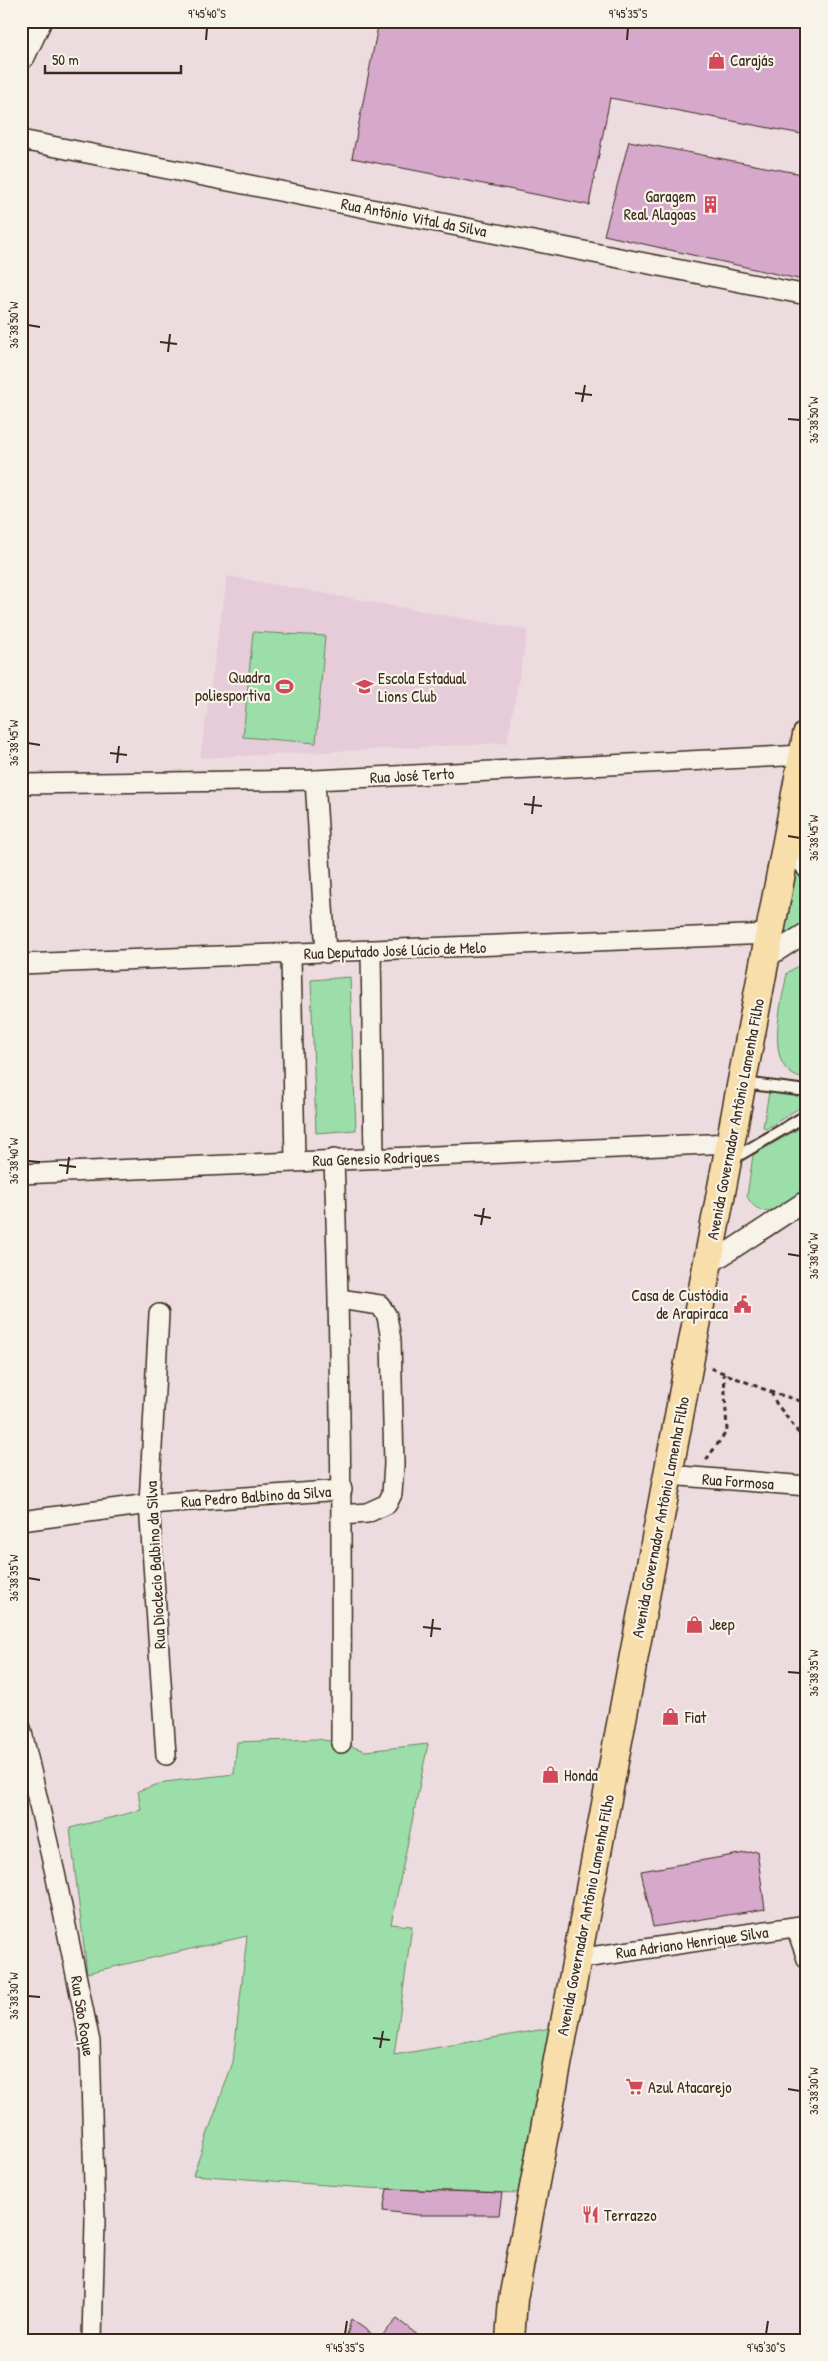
<svg xmlns="http://www.w3.org/2000/svg" width="828" height="2361" font-family="'Patrick Hand',sans-serif">
	<rect width="100%" height="100%" fill="#eddcdf"/>
	<filter id="ink" filterUnits="userSpaceOnUse"><feTurbulence type="fractalNoise" baseFrequency=".02" numOctaves="2"/><feDisplacementMap in="SourceGraphic" scale="10" xChannelSelector="R" yChannelSelector="G"/><feConvolveMatrix kernelMatrix="1 2 1 2 8 2 1 2 1" color-interpolation-filters="sRGB"/></filter>
	<g filter="url(#ink)">
		<path fill="#e6ccd9" d="M227,576L528,630L507,743L200,758Z"/>
		<g fill="#9cdea9" stroke="#6c8464">
			<path d="M253,632L325,636L316,743L243,737Z"/>
			<path d="M788,838L807,869V932L765,959Z"/>
			<path d="M807,960V1079C760,1075 782,1002 787,973Z"/>
			<path d="M350,977L356,1130L316,1133L311,980Z"/>
			<path d="M769,1092L807,1095V1103L766,1129L763,1127Z"/>
			<path d="M807,1124V1190C787,1203 762,1226 747,1196L753,1155Z"/>
			<path d="M317,1739L341,1743L365,1751L428,1744L391,1924L412,1926L394,2055L551,2028L518,2193L366,2188L193,2175L233,2062L247,1936L87,1973L70,1828L141,1810L138,1791L165,1782L234,1774L237,1742Z"/>
		</g>
		<g fill="#d6a8cb" stroke="#3b2a1e">
			<path d="M379,21H807V135L610,98L589,205L352,158Z"/>
			<path d="M629,141L807,175V281L604,235Z"/>
			<path d="M757,1851L765,1909L653,1927L641,1871Z"/>
			<path d="M387,2189L502,2193L499,2215H418L383,2211Z"/>
			<path d="M351,2319L379,2339L397,2319L424,2340H346Z"/>
		</g>
		<g fill="none" stroke-linecap="round" stroke-linejoin="round">
			<defs>
				<g id="service">
					<path d="M743,1083L807,1091"/>
					<path d="M731,1160L807,1115"/>
				</g>
				<g id="minor">
					<path d="M21,140L807,295"/>
					<path d="M315,780L326,953"/>
					<path d="M21,784L315,780L803,755L805,766"/>
					<path d="M807,826L788,838L807,869"/>
					<path d="M371,951L374,1158"/>
					<path d="M291,954L295,1161"/>
					<path d="M765,959L807,932"/>
					<path d="M21,964L770,934"/>
					<path d="M334,1159C341,1354 342,1548 341,1743"/>
					<path d="M21,1174L731,1143"/>
					<path d="M708,1265L807,1200"/>
					<path d="M339,1299L380,1305L387,1316L391,1340L394,1464L392,1494L387,1504L367,1513L342,1515"/>
					<path d="M159,1314L149,1504L166,1755"/>
					<path d="M668,1475L807,1486"/>
					<path d="M21,1521L149,1504L342,1490"/>
					<path d="M21,1728L55,1873L90,2042L95,2221L92,2340"/>
					<path d="M796,1927L807,1959"/>
					<path d="M577,1959L807,1925"/>
				</g>
				<path id="secondary" d="M21,55L37,21"/>
				<path id="primary" d="M510,2340L513,2299L807,735"/>
			</defs>
			<use href="#service" stroke="#3b2a1e" stroke-width="14"/>
			<use href="#minor" stroke="#3b2a1e" stroke-width="22"/>
			<use href="#secondary" stroke="#3b2a1e" stroke-width="31"/>
			<use href="#primary" stroke="#3b2a1e" stroke-width="31"/>
			<g stroke="#3b2a1e" stroke-width="3" stroke-dasharray="5 4" stroke-linecap="butt">
				<path d="M711,1368L771,1392L807,1403"/>
				<path d="M771,1392L776,1403L807,1444"/>
				<path d="M706,1460L727,1431L724,1374"/>
			</g>
			<use href="#service" stroke="#f7f3e8" stroke-width="10"/>
			<use href="#minor" stroke="#f7f3e8" stroke-width="19"/>
			<use href="#secondary" stroke="#f7f3e8" stroke-width="28"/>
			<use href="#primary" stroke="#f8deab" stroke-width="28"/>
		</g>
	</g>
	<path fill="none" stroke="#3b2a1e" stroke-width="2" d="M206,40L207,28M627,40L628,28M28,325L40,327M160,342L177,344M168,352L170,334M575,393L592,395M582,402L585,385M788,419L800,420M28,743L40,745M110,753L127,755M117,763L119,746M524,804L542,806M532,814L534,796M788,836L800,838M28,1161L40,1162M59,1165L76,1167M67,1174L69,1157M474,1215L491,1218M481,1225L484,1208M788,1254L800,1256M28,1578L40,1580M423,1627L441,1629M431,1637L433,1619M788,1672L800,1673M28,1996L40,1997M373,2038L390,2040M380,2048L383,2031M788,2089L800,2091M345,2334L347,2321M766,2334L768,2321"/>
	<defs>
		<symbol id="shop-bare" viewBox="-9 -9 18 18"><path d="M-5-2.5h2.3a2.7 3.5 0 0 1 5.4 0H5L5.5 6h-11ZM-1.5-2.5h3a1.5 2.3 0 0 0-3 0Z" fill="#d1495b" stroke="#f7f3e8" stroke-width="2.5" paint-order="stroke"/></symbol>
		<symbol id="building-bare" viewBox="-9 -9 18 18"><path d="M-4-6H4V6H1V3H-1V6H-4ZM-2.5-4.3h1.7v1.8h-1.7ZM.8-4.3h1.7v1.8H.8ZM-2.5-1h1.7V.8h-1.7ZM.8-1h1.7V.8H.8Z" fill="#d1495b" stroke="#f7f3e8" stroke-width="2.5" paint-order="stroke"/></symbol>
		<symbol id="stadium-bare" viewBox="-9 -9 18 18"><path d="M0-5a6.5 5 0 1 0 0 10a6.5 5 0 1 0 0-10ZM-3.5-1.8h7v3.6h-7Z" fill="#d1495b" stroke="#f7f3e8" stroke-width="2.5" paint-order="stroke"/></symbol>
		<symbol id="university-bare" viewBox="-9 -9 18 18"><path d="M0-5L7-2L0 1L-7-2ZM-4 1L0 2.5L4 1V4Q0 6-4 4Z" fill="#d1495b" stroke="#f7f3e8" stroke-width="2.5" paint-order="stroke"/></symbol>
		<symbol id="civic-bare" viewBox="-9 -9 18 18"><path d="M-.6-6.5H3V-4.5H.6V-3L4-1V1h2V6H-6V1h2V-1L-.6-3ZM-1.2 2.5V6h2.4V2.5Z" fill="#d1495b" stroke="#f7f3e8" stroke-width="2.5" paint-order="stroke"/></symbol>
		<symbol id="supermarket-bare" viewBox="-9 -9 18 18"><path d="M-6-5.5h2.5l.6 2H6L4.5 2H-2.5L-4.4-4H-6ZM-1.5 3.2a1.3 1.3 0 1 0 .1 0ZM3 3.2a1.3 1.3 0 1 0 .1 0Z" fill="#d1495b" stroke="#f7f3e8" stroke-width="2.5" paint-order="stroke"/></symbol>
		<symbol id="restaurant-bare" viewBox="-9 -9 18 18"><path d="M-5-6h1v4h1v-4h1v4h1v-4h1v5L-1.5 .5V6h-2V.5L-5-1ZM5-6V6H3V1.5H1.5Q1.5-4 5-6Z" fill="#d1495b" stroke="#f7f3e8" stroke-width="2.5" paint-order="stroke"/></symbol>
	</defs>
	<g fill-rule="evenodd">
		<use href="#shop-bare" x="704" y="48" width="25" height="25"/>
		<use href="#building-bare" x="698" y="192" width="25" height="25"/>
		<use href="#stadium-bare" x="272" y="674" width="25" height="25"/>
		<use href="#university-bare" x="352" y="674" width="25" height="25"/>
		<use href="#civic-bare" x="730" y="1292" width="25" height="25"/>
		<use href="#shop-bare" x="682" y="1612" width="25" height="25"/>
		<use href="#shop-bare" x="658" y="1704" width="25" height="25"/>
		<use href="#shop-bare" x="538" y="1762" width="25" height="25"/>
		<use href="#supermarket-bare" x="622" y="2074" width="25" height="25"/>
		<use href="#restaurant-bare" x="578" y="2202" width="25" height="25"/>
	</g>
	<g text-anchor="middle" dominant-baseline="central" stroke-width="4.5" stroke-linejoin="round" paint-order="stroke">
		<g font-size="16" fill="#3b2a1e" stroke="#f7f3e8" text-anchor="start">
			<text x="730" y="60">Carajás</text>
			<text x="696" y="196" text-anchor="end">Garagem<tspan x="696" dy="18">Real Alagoas</tspan></text>
			<text x="270" y="677" text-anchor="end">Quadra<tspan x="270" dy="18">poliesportiva</tspan></text>
			<text x="378" y="678">Escola Estadual<tspan x="378" dy="18">Lions Club</tspan></text>
			<text x="728" y="1295" text-anchor="end">Casa de Custódia<tspan x="728" dy="18">de Arapiraca</tspan></text>
			<text x="709" y="1624">Jeep</text>
			<text x="685" y="1717">Fiat</text>
			<text x="564" y="1775">Honda</text>
			<text x="648" y="2087">Azul Atacarejo</text>
			<text x="604" y="2215">Terrazzo</text>
		</g>
		<g font-size="16" fill="#3b2a1e" stroke="#f7f3e8">
			<text transform="translate(414 217) rotate(11)">Rua Antônio Vital da Silva</text>
			<text transform="translate(412 775) rotate(-3)">Rua José Terto</text>
			<text transform="translate(395 950) rotate(-2)">Rua Deputado José Lúcio de Melo</text>
			<text transform="translate(735 1119) rotate(-79)">Avenida Governador Antônio Lamenha Filho</text>
			<text transform="translate(376 1158) rotate(-2)">Rua Genesio Rodrigues</text>
			<text transform="translate(738 1481) rotate(4)">Rua Formosa</text>
			<text transform="translate(256 1496) rotate(-4)">Rua Pedro Balbino da Silva</text>
			<text transform="translate(660 1517) rotate(-79)">Avenida Governador Antônio Lamenha Filho</text>
			<text transform="translate(155 1565) rotate(-93)">Rua Dioclecio Balbino da Silva</text>
			<text transform="translate(585 1915) rotate(-79)">Avenida Governador Antônio Lamenha Filho</text>
			<text transform="translate(692 1942) rotate(-8)">Rua Adriano Henrique Silva</text>
			<text transform="translate(83 2016) rotate(81)">Rua São Roque</text>
		</g>
	</g>
	<rect width="828" height="2361" fill="none" stroke="#f7f3e8" stroke-width="55"/>
	<path d="M45 65v8h136v-8" fill="none" stroke="#3b2a1e" stroke-width="2.5"/>
	<text x="52" y="65" font-size="15" fill="#3b2a1e" stroke="#f7f3e8" stroke-width="4" paint-order="stroke">50 m</text>
	<rect x="28" y="28" width="772" height="2306" fill="none" stroke="#3b2a1e" stroke-width="2"/>
	<g font-size="12" text-anchor="middle" fill="#3b2a1e">
		<text x="207" y="18">9°45'40"S</text>
		<text x="628" y="18">9°45'35"S</text>
		<text transform="translate(14 325) rotate(-90)" y="4">36°38'50"W</text>
		<text transform="translate(814 420) rotate(-90)" y="4">36°38'50"W</text>
		<text transform="translate(14 743) rotate(-90)" y="4">36°38'45"W</text>
		<text transform="translate(814 838) rotate(-90)" y="4">36°38'45"W</text>
		<text transform="translate(14 1161) rotate(-90)" y="4">36°38'40"W</text>
		<text transform="translate(814 1256) rotate(-90)" y="4">36°38'40"W</text>
		<text transform="translate(14 1578) rotate(-90)" y="4">36°38'35"W</text>
		<text transform="translate(814 1673) rotate(-90)" y="4">36°38'35"W</text>
		<text transform="translate(14 1996) rotate(-90)" y="4">36°38'30"W</text>
		<text transform="translate(814 2091) rotate(-90)" y="4">36°38'30"W</text>
		<text x="345" y="2352">9°45'35"S</text>
		<text x="766" y="2352">9°45'30"S</text>
	</g>
</svg>
